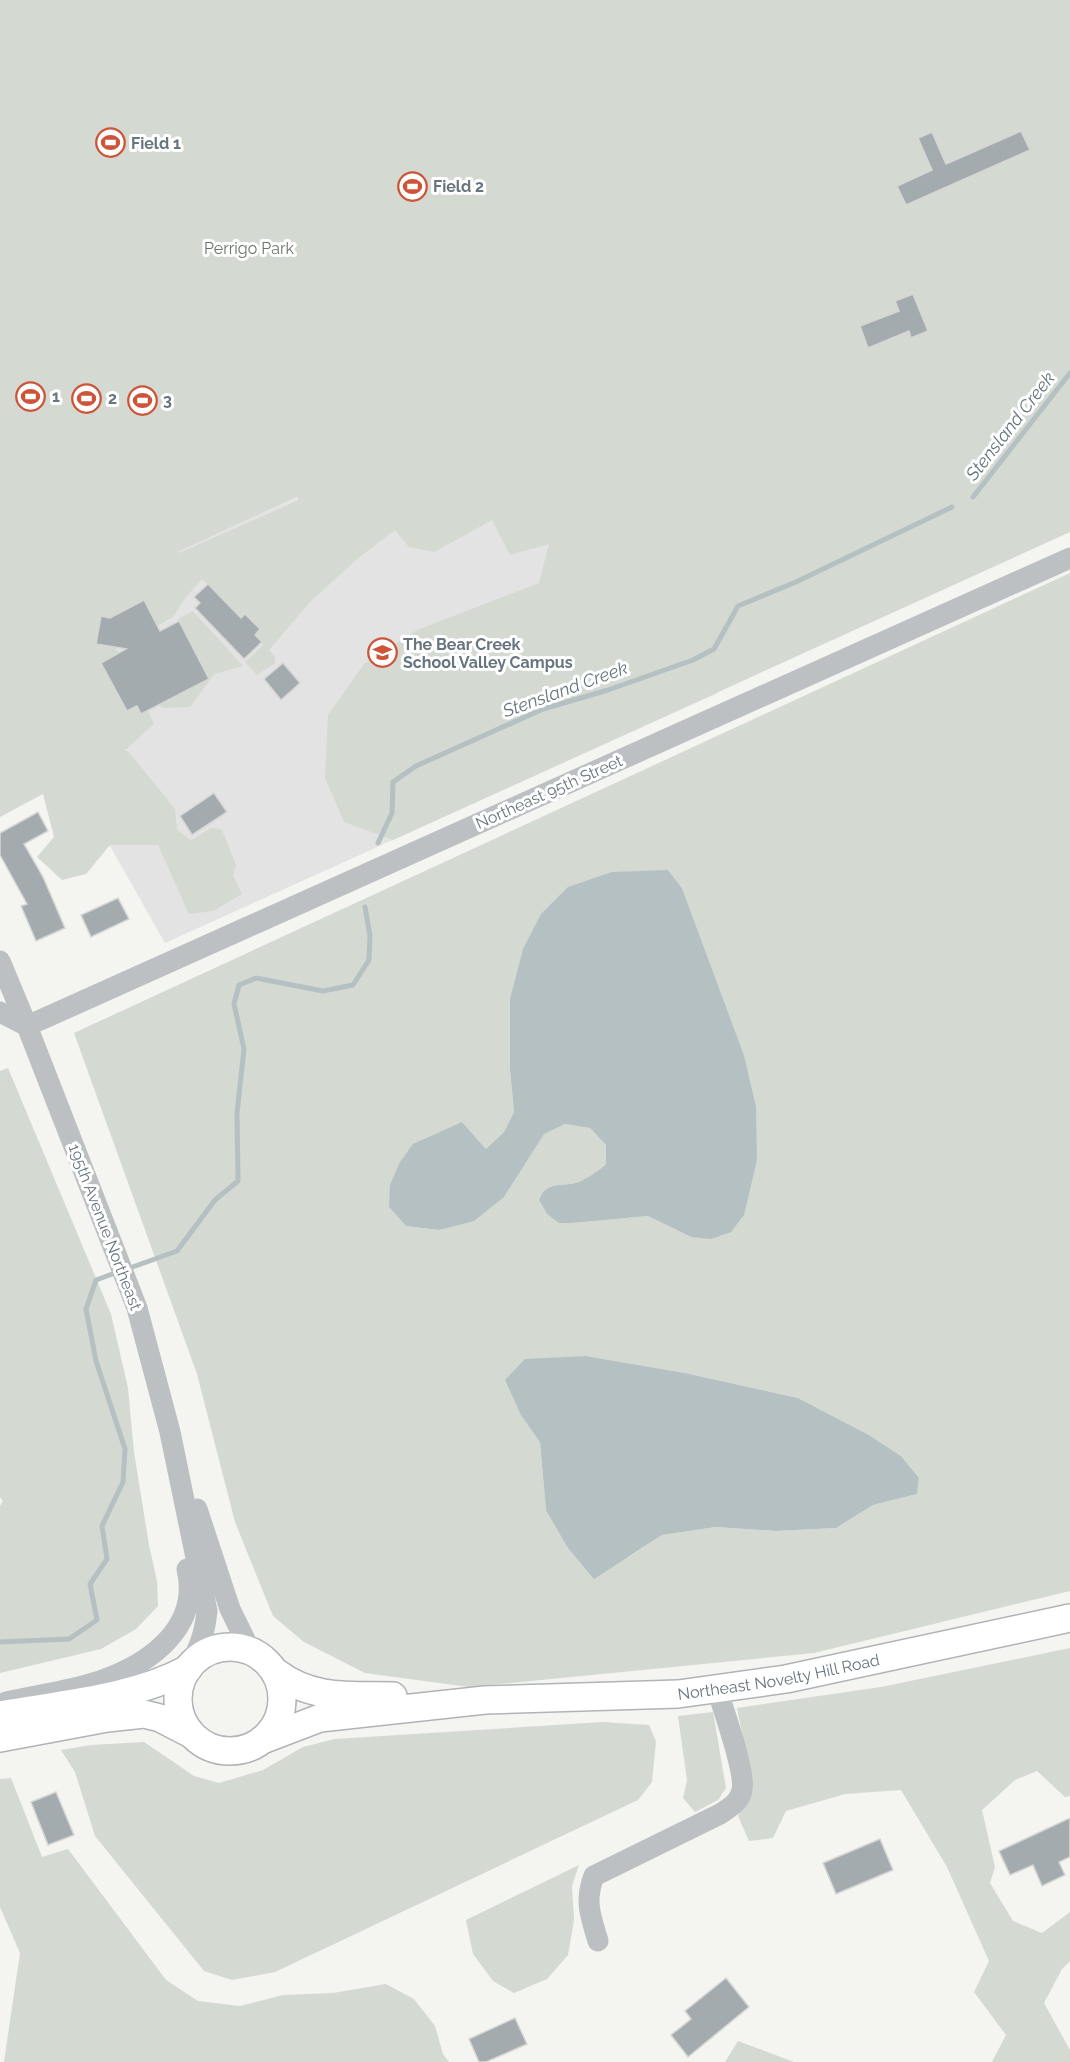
<svg xmlns="http://www.w3.org/2000/svg" width="1070" height="2062" font-family="Raleway,sans-serif">
	<rect width="100%" height="100%" fill="#f4f4f1"/>
	<path fill="#e2e3e2" d="M587,368L718,693L165,943L72,779L38,613Z"/>
	<g fill="#d4d9d1" fill-rule="evenodd">
		<path d="M0,0H1070V532L393,840L344,822L325,778L328,715L364,664L417,630L539,583L549,544L510,555L492,520L434,552L409,547L395,530L357,559L310,602L269,650L275,657V663C270,668 263,670 257,675L245,662L263,645L255,635L260,629L246,614L241,618L202,579L186,597L173,617L157,626L144,600L118,614L121,620L101,616L96,644L115,647L119,653L101,663L127,711L137,706L148,711L154,724L124,751H128L175,809L177,830L191,840L211,828L222,830L236,865L233,875L242,894L213,911L189,914L158,845H110L86,874L62,880L37,857L54,837L43,794L0,817ZM297,497L299,500L179,553L177,552Z"/>
		<path d="M1070,573V1591L814,1653L469,1687L365,1673L304,1642L273,1616L235,1522L197,1374L74,1033ZM668,870L682,888L744,1055L756,1106L691,1237L648,1216L573,1223L547,1214L539,1200C547,1178 564,1189 581,1181C590,1178 598,1170 606,1164V1145L590,1128L565,1124L544,1133L504,1197L439,1230L406,1226L389,1207L462,1122L486,1149L504,1132L514,1112L510,1070V999ZM586,1356L685,1373L798,1398L869,1435L901,1456L919,1478L917,1494L873,1505L836,1528L776,1531L716,1527L662,1535L627,1558L546,1510L540,1442Z"/>
		<path d="M193,611L243,666L214,674L190,707L162,708L145,676L204,670L178,619Z"/>
		<path d="M8,1068L111,1314L128,1388L134,1452L149,1545L157,1581L158,1606L136,1629L101,1649L0,1673V1506L3,1501L0,1497V1071Z"/>
		<path d="M1070,1648V1796L1065,1797L1037,1771L1015,1780L982,1810L995,1867L990,1883L1013,1921L1042,1933L1070,1912V1961L1062,1969L1044,2003L1070,2050V2062H992L1006,2035L974,1992L989,1961L947,1867L901,1790L845,1794L786,1811L773,1838L749,1841L738,1816L753,1789L737,1708L881,1687Z"/>
		<path d="M713,1712L726,1788L718,1800L695,1812L683,1798L687,1780L678,1716Z"/>
		<path d="M603,1722L649,1725L656,1741L652,1782L638,1800L275,1972L232,1980L204,1971L95,1836L75,1772L61,1750L91,1745L144,1742L194,1776L219,1783L263,1770L303,1747L335,1739Z"/>
		<path d="M11,1778L42,1857L68,1849L166,1980L198,2001L240,2006L283,1995L333,1993L386,1984L414,1999L435,2026L443,2054L449,2062H4L20,1953L0,1907V1779Z"/>
		<path d="M579,1865L572,1886L574,1920L568,1955L547,1979L514,1993L493,1981L473,1954L466,1920Z"/>
		<path d="M738,2041L794,2062H725Z"/>
	</g>
	<g fill="#b5c0c3">
		<path d="M668,870L682,888L744,1055L756,1106L757,1160L744,1215L731,1232L711,1239L691,1237L648,1216L573,1223H559L547,1214L539,1200C547,1178 564,1189 581,1181C590,1177 599,1170 606,1164V1145L590,1128L565,1124L544,1134L504,1197L474,1221L439,1230L406,1226L389,1207L390,1185L400,1162L413,1144L462,1122L486,1149L504,1132L514,1112L510,1070V999L523,949L541,914L568,887L612,872Z"/>
		<path d="M586,1356L685,1373L798,1398L869,1435L901,1456L919,1478L917,1494L873,1505L836,1528L776,1531L716,1527L662,1535L594,1579L568,1548L546,1510L540,1442L521,1415L505,1380L525,1359Z"/>
	</g>
	<g fill="none" stroke-linecap="round" stroke-linejoin="round">
		<g stroke="#b5c0c3" stroke-width="5">
			<path d="M973,497L1070,373"/>
			<path d="M378,843L392,813L393,782L416,766L543,709L608,690L693,660L714,649L738,606L796,582L952,507"/>
			<path d="M127,1269L177,1251L215,1200L238,1181L237,1113L244,1049L234,1004L239,985L256,978L323,991L353,985L369,960L370,936L365,907"/>
			<path d="M0,1642L69,1639L97,1620L90,1584L107,1559L102,1526L123,1482L125,1449L96,1361L86,1309L96,1280L118,1272"/>
		</g>
	</g>
	<g fill="#a4abaf" stroke="#d6d6d4" stroke-width="1.5">
		<path d="M1021,131L1030,150L906,205L897,186L932,170L918,138L932,132L946,164Z"/>
		<path d="M913,294L928,331L911,338L909,331L868,348L860,326L899,311L895,301Z"/>
		<path d="M208,584L241,618L245,614L260,629L255,635L262,642L244,659L195,608L200,603L194,597Z"/>
		<path d="M144,600L160,631L179,621L209,679L141,714L137,706L127,711L101,663L126,649L96,644L101,616L110,618Z"/>
		<path d="M283,663L300,683L281,700L264,679Z"/>
		<path d="M214,793L227,812L192,835L180,816Z"/>
		<path d="M38,812L48,831L24,844L43,877L65,928L36,941L21,906L27,904L0,855V833Z"/>
		<path d="M118,898L129,919L91,937L81,915Z"/>
		<path d="M56,1792L74,1835L48,1845L31,1802Z"/>
		<path d="M1070,1818V1857L1059,1862L1065,1875L1042,1886L1033,1865L1010,1875L999,1851Z"/>
		<path d="M880,1839L893,1870L836,1894L823,1863Z"/>
		<path d="M726,1978L749,2007L688,2057L671,2035L691,2019L685,2011Z"/>
		<path d="M515,2018L527,2044L486,2062H479L469,2039Z"/>
	</g>
	<g fill="none" stroke-linecap="round" stroke-linejoin="round">
		<defs>
			<g id="major">
				<circle cx="230" cy="1699" r="52"/>
				<path d="M277,1673C312,1700 352,1695 393,1696"/>
				<path d="M0,1715C62,1704 132,1699 188,1669"/>
				<path d="M0,1738L107,1718L144,1714L160,1718L191,1734"/>
				<path id="s1" d="M265,1739L320,1718L347,1715L485,1700L678,1694L786,1679L1070,1618"/>
			</g>
		</defs>
		<use href="#major" stroke="#b0b4b7" stroke-width="30"/>
		<g stroke="#bcc0c2" stroke-width="21">
			<path d="M0,961L27,1026L137,1308L170,1432L207,1611C205,1632 200,1646 190,1665"/>
			<path d="M0,1012L27,1026"/>
			<path d="M27,1026L1070,558"/>
			<path d="M197,1509L230,1609L250,1650"/>
			<path d="M6,1702C37,1695 70,1691 100,1681C149,1664 201,1628 187,1569"/>
			<path d="M598,1941C591,1917 584,1901 594,1876L720,1814C729,1808 740,1802 742,1790C746,1772 723,1709 717,1689"/>
		</g>
		<use href="#major" stroke="#fff" stroke-width="27"/>
	</g>
	<defs>
		<symbol id="stadium-ring" viewBox="-11 -11 22 22"><circle r="9.5" fill="#fff" stroke="#cd5438" stroke-width="1.5"/><path d="M0-5a6.5 5 0 1 0 0 10a6.5 5 0 1 0 0-10ZM-3.5-1.8h7v3.6h-7Z" fill="#cd5438"/></symbol>
		<symbol id="school-ring" viewBox="-11 -11 22 22"><circle r="9.5" fill="#fff" stroke="#cd5438" stroke-width="1.5"/><path d="M0-5L7-2L0 1L-7-2ZM-4 1L0 2.5L4 1V4Q0 6-4 4Z" fill="#cd5438"/></symbol>
	</defs>
	<g fill-rule="evenodd">
		<use href="#stadium-ring" x="94" y="126" width="33" height="33"/>
		<use href="#stadium-ring" x="396" y="170" width="33" height="33"/>
		<use href="#stadium-ring" x="14" y="380" width="33" height="33"/>
		<use href="#stadium-ring" x="70" y="382" width="33" height="33"/>
		<use href="#stadium-ring" x="126" y="384" width="33" height="33"/>
		<use href="#school-ring" x="366" y="636" width="33" height="33"/>
	</g>
	<g text-anchor="middle" dominant-baseline="central" stroke-width="6" stroke-linejoin="round" paint-order="stroke">
		<g font-size="16" font-weight="bold" fill="#67757e" stroke="#fff" text-anchor="start">
			<text x="131" y="143">Field 1</text>
			<text x="433" y="186">Field 2</text>
			<text x="52" y="396">1</text>
			<text x="108" y="398">2</text>
			<text x="163" y="400">3</text>
			<text x="403" y="644">The Bear Creek<tspan x="403" dy="18">School Valley Campus</tspan></text>
		</g>
		<g font-size="16" fill="#697665" stroke="#fff">
			<text x="249" y="248">Perrigo Park</text>
		</g>
		<g font-size="16" fill="#67757e" stroke="#fff">
			<text transform="translate(549 792) rotate(-24)">Northeast 95th Street</text>
			<text transform="translate(105 1227) rotate(69)">195th Avenue Northeast</text>
			<text stroke="none"><textPath href="#s1" startOffset="520">Northeast Novelty Hill Road</textPath></text>
		</g>
		<g font-size="18" font-style="italic" fill="#63767b" stroke="#fff">
			<text transform="translate(1010 426) rotate(-52)">Stensland Creek</text>
			<text transform="translate(565 689) rotate(-20)">Stensland Creek</text>
		</g>
	</g>
</svg>
